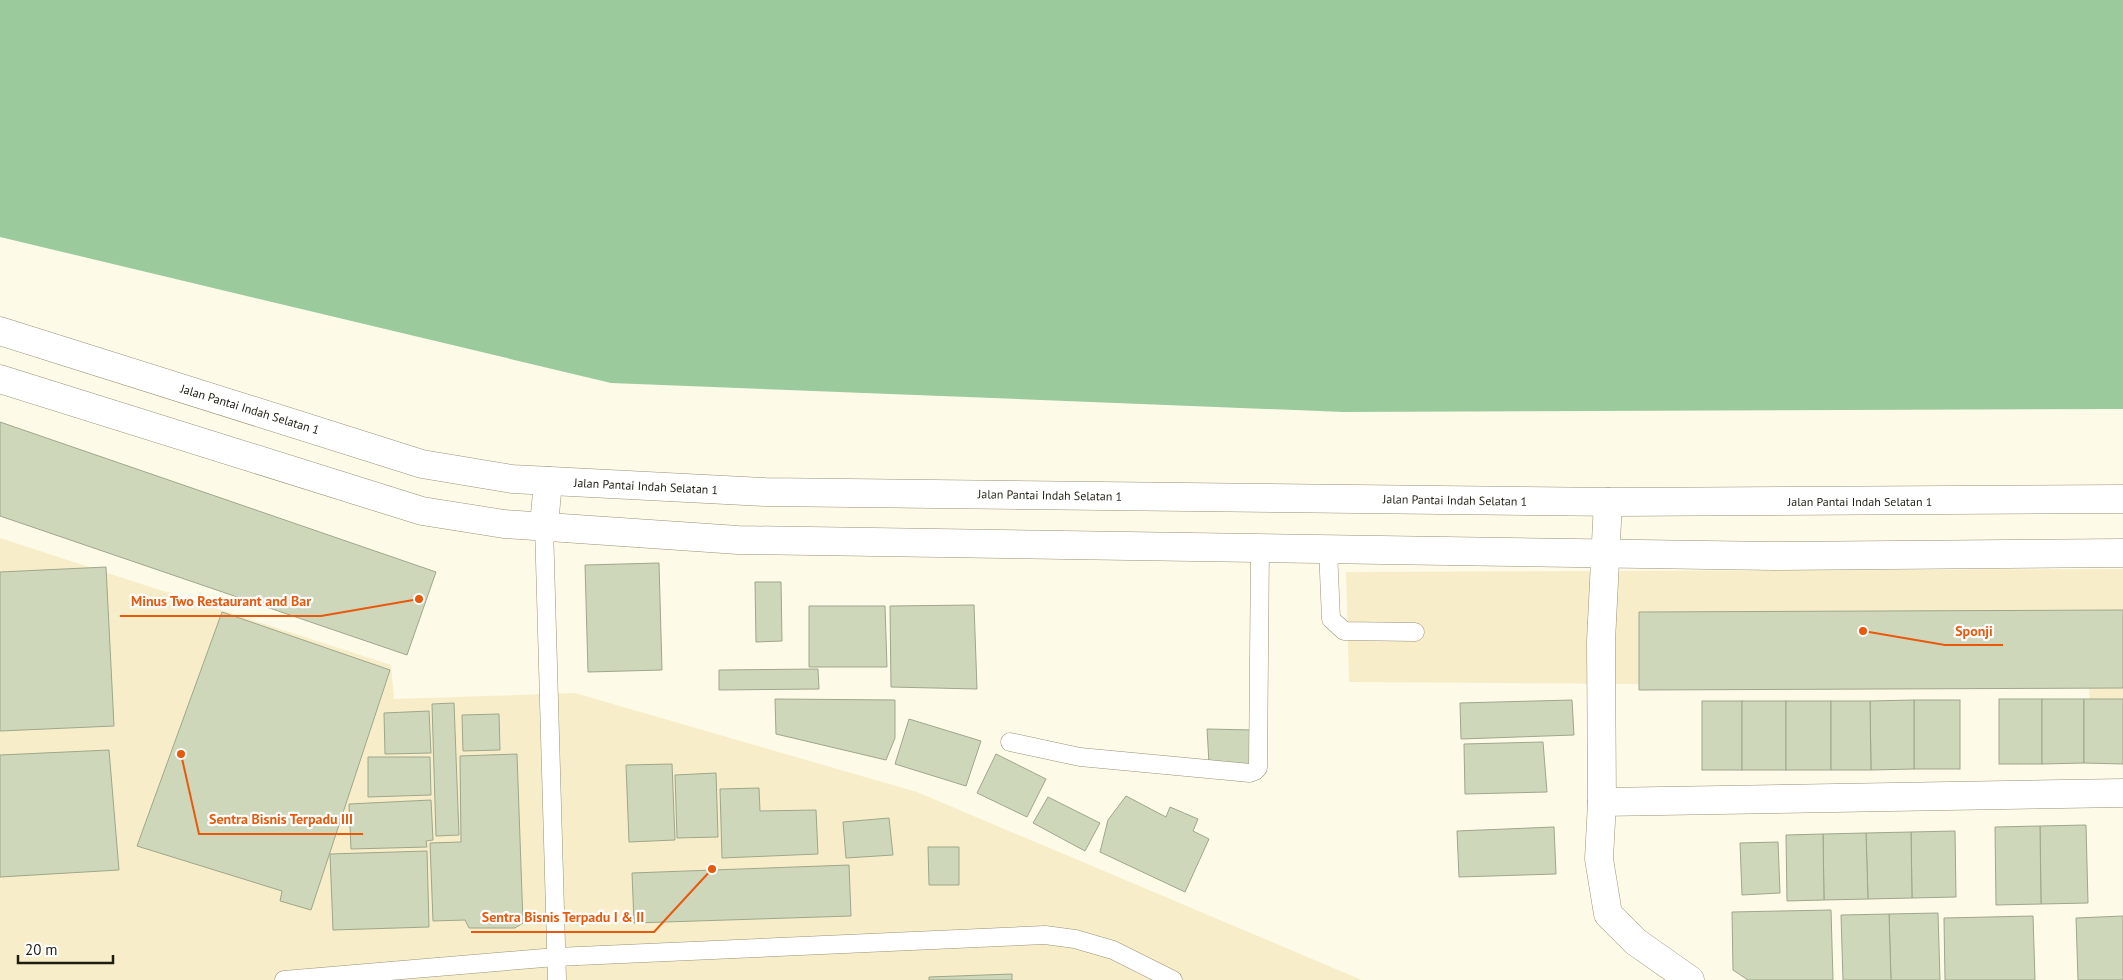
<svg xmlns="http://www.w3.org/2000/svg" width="2123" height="980" font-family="'PT Sans',sans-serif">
	<rect width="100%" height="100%" fill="#fefae8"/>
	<g fill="#f7eec9">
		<path d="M0,538L391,665L394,699L575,693L917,792L1362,980H0Z"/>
		<path d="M2123,569V753H2092L2089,687L1349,682L1346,572Z"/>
	</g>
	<path fill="#9bca9d" d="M0,0H2123V409L1343,412L611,383L0,237Z"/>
	<g fill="#cfd7bb" stroke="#9ea68b">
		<path d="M0,422L436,572L407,655L0,516Z"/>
		<path d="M659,563L662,670L588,672L585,565Z"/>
		<path d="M106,567L114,726L0,731V572Z"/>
		<path d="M755,582H781L782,641L756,642Z"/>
		<path d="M974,605L977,689L891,687L890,606Z"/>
		<path d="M809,606H885L887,667H809Z"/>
		<path d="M2123,610V688L1639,690V612Z"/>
		<path d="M222,612L390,670L311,910L280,901L282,891L137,846Z"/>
		<path d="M818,669L819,689L719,690V670Z"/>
		<path d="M775,699L895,700V738L886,760L776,734Z"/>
		<rect x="1999" y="699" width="43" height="65"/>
		<path d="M2042,699H2084V763L2042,764Z"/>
		<path d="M2084,699H2123V764L2084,763Z"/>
		<path d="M1572,700L1574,735L1461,739L1460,703Z"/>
		<rect x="1914" y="700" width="46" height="69"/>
		<path d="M1914,700V769L1871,770L1870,701Z"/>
		<rect x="1702" y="701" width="40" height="69"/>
		<rect x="1742" y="701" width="44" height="69"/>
		<rect x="1786" y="701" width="45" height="69"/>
		<path d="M1831,701H1870L1871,770H1831Z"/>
		<path d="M454,703L459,835L436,836L432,704Z"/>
		<path d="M429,711L431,753L385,754L384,713Z"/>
		<path d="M499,714L500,750L463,751L462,715Z"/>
		<path d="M909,719L981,741L966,786L895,764Z"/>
		<path d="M1207,729L1253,730L1254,764L1209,763Z"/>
		<path d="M1543,742L1547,792L1465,794L1464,744Z"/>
		<path d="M109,750L119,870L0,877V755Z"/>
		<path d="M517,754L523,923L515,928H469L465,920L433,921L430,843L461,842L460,756Z"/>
		<path d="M996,754L1046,779L1027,817L977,793Z"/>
		<path d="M368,757H430L431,795L368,797Z"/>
		<path d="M672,764L675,840L629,842L626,765Z"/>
		<path d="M716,773L718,837L677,838L675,775Z"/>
		<path d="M759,788L760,811L816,810L818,854L722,858L720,789Z"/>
		<path d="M1126,796L1166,817L1170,807L1198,819L1193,831L1209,839L1185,892L1100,852L1108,820Z"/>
		<path d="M1048,797L1100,823L1085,851L1033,823Z"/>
		<path d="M431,800L433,840L426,841L427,847L351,849L349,804Z"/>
		<path d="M889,818L893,855L846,858L843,822Z"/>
		<path d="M2086,825L2088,903L2041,904L2040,826Z"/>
		<path d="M2040,826L2041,904L1996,905L1995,827Z"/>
		<path d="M1554,827L1556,874L1459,877L1457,831Z"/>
		<path d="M1955,831L1956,897L1912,898L1911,832Z"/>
		<path d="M1911,832L1912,898L1868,899L1866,833Z"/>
		<path d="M1866,833L1868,899L1824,900L1823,834Z"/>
		<path d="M1823,834L1824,900L1787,901L1786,835Z"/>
		<path d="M1778,842L1780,893L1742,895L1740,843Z"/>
		<path d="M928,847H959V885H929Z"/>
		<path d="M427,851L429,927L333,930L330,854Z"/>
		<path d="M849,865L851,916L634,923L632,873Z"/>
		<path d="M1831,910L1833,980H1748L1733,970L1732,912Z"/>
		<path d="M1938,913L1940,980H1891L1889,914Z"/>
		<path d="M1889,914L1891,980H1843L1841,915Z"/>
		<path d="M2033,916L2035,980H1945L1944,918Z"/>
		<path d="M2123,916V980H2078L2076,918Z"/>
		<path d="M1012,974V980H929V977Z"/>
	</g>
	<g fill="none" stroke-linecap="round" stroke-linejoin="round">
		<defs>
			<g id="service">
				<path d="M544,526L557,980"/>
				<path d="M1328,549L1331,619L1344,631L1415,632"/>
				<path d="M1010,742L1080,757L1250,773L1255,771L1258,768L1260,548"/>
				<path d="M284,980L556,957L1045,935L1075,939L1113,950L1173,980"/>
			</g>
			<g id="minor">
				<path d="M1608,502L1601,641L1602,802L1599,859L1608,914L1636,942L1690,980"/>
				<path d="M1602,802L2123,793"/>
			</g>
			<g id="tertiary">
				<path d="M0,331L422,464L512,479L765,492L1617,502L2123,499"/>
				<path d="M0,379L422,511L504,524L738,540L1774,556L2123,553"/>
				<path d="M544,526L548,481"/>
			</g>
		</defs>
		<use href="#service" stroke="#999277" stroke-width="19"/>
		<use href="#minor" stroke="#999277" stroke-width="29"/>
		<use href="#tertiary" stroke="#999277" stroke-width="29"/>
		<use href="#service" stroke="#fff" stroke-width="18"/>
		<use href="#minor" stroke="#fff" stroke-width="28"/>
		<use href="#tertiary" stroke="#fff" stroke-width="28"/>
	</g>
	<g text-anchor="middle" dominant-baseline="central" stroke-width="4.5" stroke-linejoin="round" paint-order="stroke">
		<g font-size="12" fill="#1f1d12" stroke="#fff">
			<text transform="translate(250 409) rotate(17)">Jalan Pantai Indah Selatan 1</text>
			<text transform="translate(646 486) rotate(3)">Jalan Pantai Indah Selatan 1</text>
			<text transform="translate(1050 495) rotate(1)">Jalan Pantai Indah Selatan 1</text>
			<text transform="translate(1455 500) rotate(1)">Jalan Pantai Indah Selatan 1</text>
			<text x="1860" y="501">Jalan Pantai Indah Selatan 1</text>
		</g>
	</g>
	<path fill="none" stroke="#e8590c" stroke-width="2" d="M419 599L321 616H120M1863 631L1945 645H2003M181 754L199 834H363M712 869L654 932H471"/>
	<g fill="#e8590c" stroke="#fff" stroke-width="2">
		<circle cx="419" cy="599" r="5"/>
		<circle cx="1863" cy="631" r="5"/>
		<circle cx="181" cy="754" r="5"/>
		<circle cx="712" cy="869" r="5"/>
	</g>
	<g font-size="14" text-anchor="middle" font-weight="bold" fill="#e8590c" stroke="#fff" stroke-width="4.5" stroke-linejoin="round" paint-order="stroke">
		<text x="221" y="606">Minus Two Restaurant and Bar</text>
		<text x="1974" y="636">Sponji</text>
		<text x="281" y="824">Sentra Bisnis Terpadu III</text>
		<text x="563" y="922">Sentra Bisnis Terpadu I &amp; II</text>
	</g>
	<path d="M18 955v8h95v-8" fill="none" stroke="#1f1d12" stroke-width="2.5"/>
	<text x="25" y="955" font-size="15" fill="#1f1d12" stroke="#ffffff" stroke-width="4" paint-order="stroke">20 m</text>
</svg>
